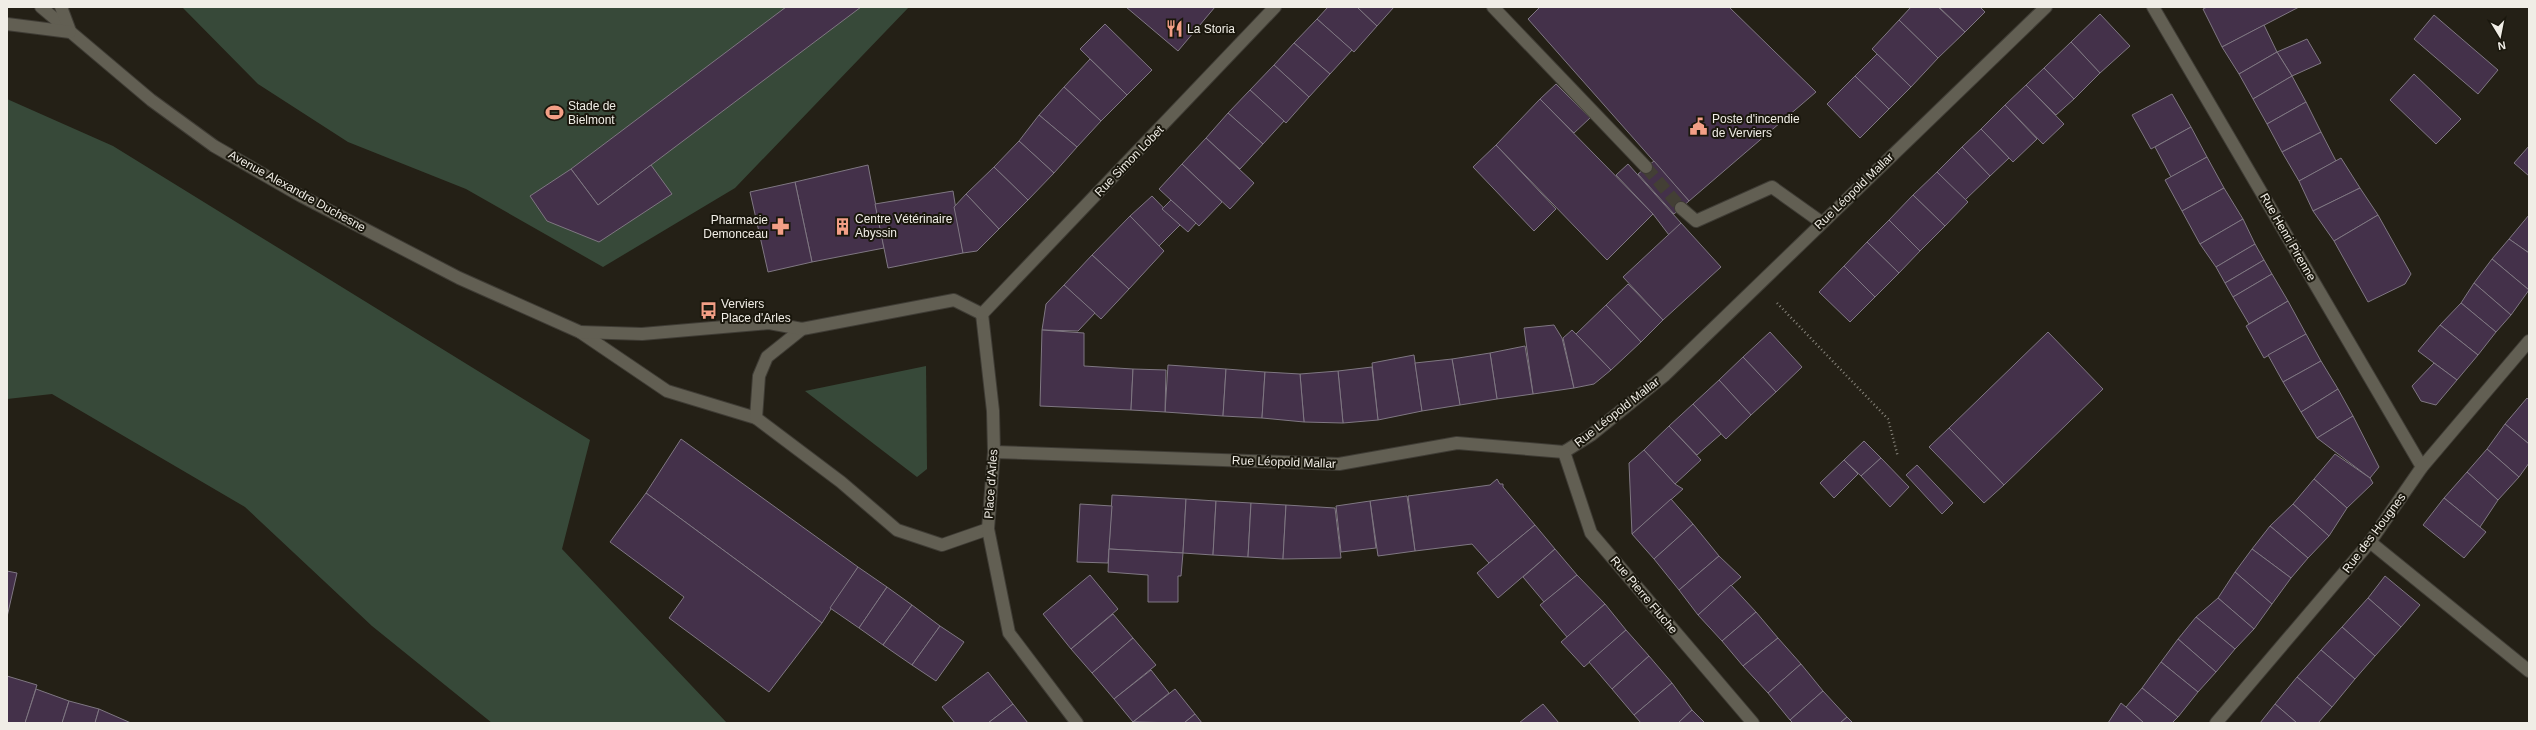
<svg xmlns="http://www.w3.org/2000/svg" width="2536" height="730" font-family="Helvetica,sans-serif">
	<rect width="100%" height="100%" fill="#242016"/>
	<g fill="#374939">
		<path d="M182,7H909L735,188L603,267L466,189L348,142L258,84Z"/>
		<path d="M7,99L113,146L590,440L562,549L727,723H492L372,626L245,507L52,394L7,399Z"/>
		<path d="M926,366L927,469L917,477L805,391Z"/>
	</g>
	<g fill="#44314a" stroke="#7f7782">
		<path d="M786,7H861L598,205L571,169Z"/>
		<path d="M1126,7H1215L1178,51Z"/>
		<path d="M1328,7H1357L1377,26L1354,52L1317,19Z"/>
		<path d="M1357,7H1394L1377,26Z"/>
		<path d="M1540,7H1729L1816,92L1689,201L1528,19Z"/>
		<path d="M1911,7H1938L1965,32L1938,58L1899,20Z"/>
		<path d="M1939,7H1980L1985,12L1965,32Z"/>
		<path d="M2207,7H2299L2222,47L2203,9Z"/>
		<path d="M2100,14L2130,46L2100,73L2071,42Z"/>
		<path d="M2434,15L2498,70L2478,94L2414,39Z"/>
		<path d="M1317,19L1352,50L1330,74L1294,43Z"/>
		<path d="M1899,20L1938,58L1911,87L1872,49Z"/>
		<path d="M1105,24L1152,70L1127,95L1080,49Z"/>
		<path d="M2264,25L2277,52L2239,74L2222,47Z"/>
		<path d="M2307,39L2321,63L2292,76L2277,52Z"/>
		<path d="M2071,42L2100,73L2074,99L2044,68Z"/>
		<path d="M1294,43L1330,74L1309,97L1274,65Z"/>
		<path d="M2277,52L2292,76L2253,99L2239,74Z"/>
		<path d="M1877,54L1911,87L1889,109L1855,76Z"/>
		<path d="M1090,59L1127,95L1101,121L1064,87Z"/>
		<path d="M1274,65L1309,97L1286,123L1250,90Z"/>
		<path d="M2044,68L2074,99L2056,115L2026,85Z"/>
		<path d="M2414,74L2461,119L2436,144L2390,100Z"/>
		<path d="M1855,76L1889,109L1860,138L1827,104Z"/>
		<path d="M2292,76L2306,102L2267,124L2253,99Z"/>
		<path d="M1556,84L1590,118L1574,133L1540,99Z"/>
		<path d="M2026,85L2064,124L2043,144L2005,105Z"/>
		<path d="M1064,87L1101,121L1077,147L1039,115Z"/>
		<path d="M1250,90L1284,121L1263,144L1228,113Z"/>
		<path d="M2172,94L2191,127L2151,149L2132,115Z"/>
		<path d="M1540,99L1653,214L1607,260L1496,145Z"/>
		<path d="M2306,102L2321,132L2282,152L2267,124Z"/>
		<path d="M2005,105L2037,139L2013,162L1981,129Z"/>
		<path d="M1228,113L1263,144L1240,169L1206,138Z"/>
		<path d="M1039,115L1077,147L1054,173L1019,141Z"/>
		<path d="M2191,127L2207,157L2171,177L2155,147Z"/>
		<path d="M1981,129L2009,158L1990,176L1962,147Z"/>
		<path d="M2321,132L2336,161L2299,181L2282,152Z"/>
		<path d="M1206,138L1254,183L1230,209L1182,164Z"/>
		<path d="M1019,141L1054,173L1028,200L994,167Z"/>
		<path d="M1496,145L1556,209L1534,231L1473,167Z"/>
		<path d="M2529,146V176L2514,163Z"/>
		<path d="M1962,147L1990,176L1965,200L1937,172Z"/>
		<path d="M2207,157L2224,188L2182,211L2165,180Z"/>
		<path d="M2341,158L2360,188L2313,211L2299,181Z"/>
		<path d="M1654,161L1689,201L1674,214L1638,174Z"/>
		<path d="M1182,164L1222,202L1199,226L1159,189Z"/>
		<path d="M1628,164L1681,223L1669,235L1653,214L1616,175Z"/>
		<path d="M651,165L672,194L599,242L547,221L530,196L571,169L598,205Z"/>
		<path d="M868,165L884,248L812,262L795,182Z"/>
		<path d="M994,167L1028,200L999,229L966,194Z"/>
		<path d="M1937,172L1968,202L1945,226L1913,195Z"/>
		<path d="M795,182L812,262L768,272L750,192Z"/>
		<path d="M2224,188L2243,219L2200,244L2182,211Z"/>
		<path d="M2360,188L2378,215L2334,241L2313,211Z"/>
		<path d="M953,191L963,253L888,268L875,204Z"/>
		<path d="M966,194L999,229L977,251L963,253L954,207Z"/>
		<path d="M1913,195L1945,226L1920,251L1889,220Z"/>
		<path d="M1152,196L1180,225L1159,246L1130,216Z"/>
		<path d="M1171,200L1196,223L1188,232L1162,209Z"/>
		<path d="M2378,215L2411,274L2405,284L2368,302L2334,241Z"/>
		<path d="M2529,215V253L2509,239Z"/>
		<path d="M1130,216L1164,251L1129,289L1092,255Z"/>
		<path d="M2243,219L2255,244L2216,267L2200,244Z"/>
		<path d="M1889,220L1920,251L1899,273L1867,242Z"/>
		<path d="M1681,223L1721,267L1663,320L1623,277Z"/>
		<path d="M2509,239L2529,253V290L2492,259Z"/>
		<path d="M1867,242L1899,273L1875,297L1844,266Z"/>
		<path d="M2255,244L2264,260L2225,283L2216,267Z"/>
		<path d="M1092,255L1129,289L1101,319L1064,285Z"/>
		<path d="M2492,259L2529,290L2511,315L2474,283Z"/>
		<path d="M2264,260L2272,274L2233,297L2225,283Z"/>
		<path d="M1844,266L1875,297L1850,322L1819,292Z"/>
		<path d="M2272,274L2288,301L2249,324L2233,297Z"/>
		<path d="M2474,283L2511,315L2496,332L2461,303Z"/>
		<path d="M1628,284L1663,320L1641,342L1606,305Z"/>
		<path d="M1064,285L1095,313L1078,331L1042,330L1046,304Z"/>
		<path d="M2288,301L2306,334L2264,358L2246,326Z"/>
		<path d="M2461,303L2496,332L2478,355L2440,325Z"/>
		<path d="M1606,305L1641,342L1611,370L1576,334Z"/>
		<path d="M1554,325L1562,338L1574,388L1533,394L1524,328Z"/>
		<path d="M2440,325L2478,355L2457,380L2418,351Z"/>
		<path d="M1042,330L1084,333V366L1133,369L1131,410L1040,406Z"/>
		<path d="M1572,330L1611,370L1594,384L1574,388L1563,338Z"/>
		<path d="M1770,332L1802,367L1776,392L1743,357Z"/>
		<path d="M2048,332L2103,389L2004,485L1949,428Z"/>
		<path d="M2306,334L2321,361L2283,382L2268,355Z"/>
		<path d="M1525,346L1533,394L1497,399L1490,353Z"/>
		<path d="M1490,353L1497,399L1460,405L1452,359Z"/>
		<path d="M1414,355L1422,411L1378,420L1372,363Z"/>
		<path d="M1743,357L1776,392L1751,415L1719,380Z"/>
		<path d="M1452,359L1460,405L1422,411L1415,363Z"/>
		<path d="M2321,361L2338,389L2301,412L2283,382Z"/>
		<path d="M2434,363L2457,380L2436,405L2421,401L2412,386Z"/>
		<path d="M1168,365L1226,369L1223,416L1165,412Z"/>
		<path d="M1372,367L1378,420L1343,423L1338,371Z"/>
		<path d="M1133,369L1166,370L1165,412L1131,410Z"/>
		<path d="M1226,369L1265,372L1262,418L1223,416Z"/>
		<path d="M1338,371L1343,423L1304,422L1300,374Z"/>
		<path d="M1265,372L1300,374L1304,422L1262,418Z"/>
		<path d="M1719,380L1751,415L1726,439L1693,404Z"/>
		<path d="M2338,389L2353,416L2317,438L2301,412Z"/>
		<path d="M2527,398L2529,400V444L2505,424Z"/>
		<path d="M1693,404L1721,434L1697,455L1669,426Z"/>
		<path d="M2353,416L2379,467L2370,478L2317,438Z"/>
		<path d="M2505,424L2529,444V463L2519,477L2487,449Z"/>
		<path d="M1669,426L1701,460L1675,484L1644,450Z"/>
		<path d="M1949,428L2004,485L1984,503L1929,447Z"/>
		<path d="M681,439L858,567L822,623L646,493Z"/>
		<path d="M1864,441L1881,458L1861,476L1844,460Z"/>
		<path d="M2487,449L2519,477L2498,500L2467,472Z"/>
		<path d="M1644,450L1675,484L1683,489L1632,534L1629,463Z"/>
		<path d="M2335,454L2370,478L2373,483L2347,508L2314,479Z"/>
		<path d="M1881,458L1909,487L1890,507L1861,476Z"/>
		<path d="M1844,460L1858,474L1834,498L1820,483Z"/>
		<path d="M1917,465L1953,503L1942,514L1906,475Z"/>
		<path d="M2467,472L2498,500L2480,527L2444,498Z"/>
		<path d="M1497,479L1500,484H1503V487L1535,525L1489,563L1472,544L1415,551L1408,496L1490,485Z"/>
		<path d="M2314,479L2347,508L2329,536L2293,504Z"/>
		<path d="M646,493L822,623L769,692L669,618L684,597L610,542Z"/>
		<path d="M1112,495L1186,499L1183,553L1109,549Z"/>
		<path d="M1407,496L1415,551L1378,556L1370,501Z"/>
		<path d="M2444,498L2486,532L2464,558L2423,525Z"/>
		<path d="M1186,499L1216,501L1213,555L1183,553Z"/>
		<path d="M1671,499L1693,524L1654,559L1632,534Z"/>
		<path d="M1216,501L1251,503L1248,557L1213,555Z"/>
		<path d="M1370,501L1376,548L1341,552L1336,506Z"/>
		<path d="M1251,503L1286,505L1283,559L1248,557Z"/>
		<path d="M1080,504L1112,506L1108,563L1077,562Z"/>
		<path d="M2293,504L2329,536L2308,558L2270,526Z"/>
		<path d="M1286,505L1335,508L1341,558L1283,559Z"/>
		<path d="M1693,524L1719,556L1679,590L1654,559Z"/>
		<path d="M1535,525L1555,549L1498,598L1477,573Z"/>
		<path d="M2270,526L2308,558L2291,578L2252,549Z"/>
		<path d="M1109,549L1183,553L1181,576H1178V602H1148V575L1108,572Z"/>
		<path d="M1555,549L1577,575L1544,602L1523,577Z"/>
		<path d="M2252,549L2291,578L2272,604L2235,572Z"/>
		<path d="M1719,556L1741,577L1698,615L1679,590Z"/>
		<path d="M858,567L887,587L859,628L830,608Z"/>
		<path d="M7,571L17,573L7,617Z"/>
		<path d="M2235,572L2272,604L2254,629L2218,598Z"/>
		<path d="M1090,575L1118,609L1071,649L1043,614Z"/>
		<path d="M1577,575L1605,604L1567,637L1540,605Z"/>
		<path d="M2385,576L2420,605L2401,627L2368,598Z"/>
		<path d="M1731,585L1756,612L1722,641L1698,615Z"/>
		<path d="M887,587L912,605L883,645L859,628Z"/>
		<path d="M2218,598L2254,629L2235,649L2196,617Z"/>
		<path d="M2368,598L2401,627L2375,656L2342,627Z"/>
		<path d="M1605,604L1626,630L1584,667L1561,642Z"/>
		<path d="M912,605L940,626L912,665L883,645Z"/>
		<path d="M1756,612L1778,638L1743,666L1722,641Z"/>
		<path d="M1113,614L1133,638L1092,673L1071,649Z"/>
		<path d="M2196,617L2235,649L2216,672L2178,639Z"/>
		<path d="M940,626L964,642L936,681L912,665Z"/>
		<path d="M2342,627L2375,656L2355,679L2321,650Z"/>
		<path d="M1626,630L1649,656L1612,689L1589,662Z"/>
		<path d="M1133,638L1156,665L1114,699L1092,673Z"/>
		<path d="M1778,638L1801,664L1768,693L1743,666Z"/>
		<path d="M2178,639L2216,672L2198,692L2161,662Z"/>
		<path d="M2321,650L2355,679L2332,707L2297,677Z"/>
		<path d="M1649,656L1672,683L1634,715L1612,689Z"/>
		<path d="M2161,662L2198,692L2178,717L2142,688Z"/>
		<path d="M1801,664L1823,691L1790,720L1768,693Z"/>
		<path d="M1151,670L1169,693L1133,722L1114,699Z"/>
		<path d="M988,672L1013,704L988,723H955L942,707Z"/>
		<path d="M7,676L37,685L25,723H7Z"/>
		<path d="M2297,677L2332,707L2318,723H2297L2275,704Z"/>
		<path d="M1672,683L1692,710L1678,723H1641L1634,715Z"/>
		<path d="M2142,688L2178,717L2172,723H2144L2126,707Z"/>
		<path d="M36,689L69,701L62,723H25Z"/>
		<path d="M1175,689L1195,714L1184,723L1133,722Z"/>
		<path d="M1823,691L1847,717L1840,723H1793L1790,720Z"/>
		<path d="M69,701L99,709L95,723H62Z"/>
		<path d="M2121,703L2126,707L2144,723H2108Z"/>
		<path d="M1013,704L1028,723H988Z"/>
		<path d="M1543,704L1559,723H1519L1529,715Z"/>
		<path d="M2275,704L2297,723H2260Z"/>
		<path d="M99,709L131,723H95Z"/>
		<path d="M1692,710L1705,723H1678Z"/>
		<path d="M1195,714L1202,723H1184Z"/>
		<path d="M1847,717L1853,723H1840Z"/>
	</g>
	<g fill="none" stroke-linecap="round" stroke-linejoin="round">
		<path stroke="#433f35" stroke-width="12" stroke-dasharray="12 6" stroke-linecap="butt" d="M1646,167L1681,208"/>
		<defs>
			<g id="minor">
				<path d="M41,7L151,100L214,146L301,196L459,278L580,332L667,391L756,418"/>
				<path d="M61,7L70,31"/>
				<path d="M1493,7L1646,167"/>
				<path d="M2153,7L2422,467"/>
				<path d="M7,24L70,32"/>
				<path d="M1681,208L1696,221L1772,187L1821,222"/>
				<path d="M982,314L954,300L802,329L767,357L759,376L756,418L841,482L897,530L942,545L988,529"/>
				<path d="M982,314L993,411L994,452L988,529L1009,633L1077,723"/>
				<path d="M982,314L1275,7"/>
				<path d="M580,332L642,334L769,323L802,329"/>
				<path d="M994,452L1339,464L1457,443L1564,452L1591,435L1665,375L2046,7"/>
				<path d="M1564,452L1591,533L1753,723"/>
				<path d="M2370,542L2529,671"/>
				<path d="M2216,723L2370,542L2422,467L2529,341"/>
			</g>
		</defs>
		<use href="#minor" stroke="#3f3c35" stroke-width="14"/>
		<path stroke="#88857c" stroke-width="2.5" stroke-dasharray="1 3" stroke-linecap="butt" d="M1777,303L1888,419L1898,457"/>
		<use href="#minor" stroke="#625f53" stroke-width="12"/>
	</g>
	<defs>
		<symbol id="restaurant-bare" viewBox="-9 -9 18 18"><path d="M-5-6h1v4h1v-4h1v4h1v-4h1v5L-1.5 .5V6h-2V.5L-5-1ZM5-6V6H3V1.5H1.5Q1.5-4 5-6Z" fill="#f39f86" stroke="#1a170d" stroke-width="2.5" paint-order="stroke"/></symbol>
		<symbol id="stadium-bare" viewBox="-9 -9 18 18"><path d="M0-5a6.5 5 0 1 0 0 10a6.5 5 0 1 0 0-10ZM-3.5-1.8h7v3.6h-7Z" fill="#f39f86" stroke="#1a170d" stroke-width="2.5" paint-order="stroke"/></symbol>
		<symbol id="civic-bare" viewBox="-9 -9 18 18"><path d="M-.6-6.5H3V-4.5H.6V-3L4-1V1h2V6H-6V1h2V-1L-.6-3ZM-1.2 2.5V6h2.4V2.5Z" fill="#f39f86" stroke="#1a170d" stroke-width="2.5" paint-order="stroke"/></symbol>
		<symbol id="building-bare" viewBox="-9 -9 18 18"><path d="M-4-6H4V6H1V3H-1V6H-4ZM-2.5-4.3h1.7v1.8h-1.7ZM.8-4.3h1.7v1.8H.8ZM-2.5-1h1.7V.8h-1.7ZM.8-1h1.7V.8H.8Z" fill="#f39f86" stroke="#1a170d" stroke-width="2.5" paint-order="stroke"/></symbol>
		<symbol id="pharmacy-bare" viewBox="-9 -9 18 18"><path d="M-2-6h4v4h4v4h-4v4h-4v-4h-4v-4h4Z" fill="#f39f86" stroke="#1a170d" stroke-width="2.5" paint-order="stroke"/></symbol>
		<symbol id="bus-bare" viewBox="-9 -9 18 18"><path d="M-5-6H5V4H4V6H2V4H-2V6H-4V4H-5ZM-3.5-4V0h7V-4ZM-3.5 1.2v1.5H-2V1.2ZM2 1.2v1.5H3.5V1.2Z" fill="#f39f86" stroke="#1a170d" stroke-width="2.5" paint-order="stroke"/></symbol>
	</defs>
	<g fill-rule="evenodd">
		<use href="#restaurant-bare" x="1162" y="16" width="25" height="25"/>
		<use href="#stadium-bare" x="542" y="100" width="25" height="25"/>
		<use href="#civic-bare" x="1686" y="114" width="25" height="25"/>
		<use href="#building-bare" x="830" y="214" width="25" height="25"/>
		<use href="#pharmacy-bare" x="768" y="214" width="25" height="25"/>
		<use href="#bus-bare" x="696" y="298" width="25" height="25"/>
	</g>
	<g text-anchor="middle" dominant-baseline="central" stroke-width="4" stroke-linejoin="round" paint-order="stroke">
		<g font-size="12" fill="#f0ede6" stroke="#1a170d" text-anchor="start">
			<text x="1187" y="29">La Storia</text>
			<text x="568" y="106">Stade de<tspan x="568" dy="14">Bielmont</tspan></text>
			<text x="1712" y="119">Poste d'incendie<tspan x="1712" dy="14">de Verviers</tspan></text>
			<text x="855" y="219">Centre Vétérinaire<tspan x="855" dy="14">Abyssin</tspan></text>
			<text x="768" y="220" text-anchor="end">Pharmacie<tspan x="768" dy="14">Demonceau</tspan></text>
			<text x="721" y="304">Verviers<tspan x="721" dy="14">Place d'Arles</tspan></text>
		</g>
		<g font-size="12" fill="#f0ede6" stroke="#1a170d">
			<text transform="translate(1129 161) rotate(-46)">Rue Simon Lobet</text>
			<text transform="translate(297 191) rotate(29)">Avenue Alexandre Duchesne</text>
			<text transform="translate(1854 191) rotate(-44)">Rue Léopold Mallar</text>
			<text transform="translate(2288 237) rotate(60)">Rue Henri Pirenne</text>
			<text transform="translate(1617 412) rotate(-38)">Rue Léopold Mallar</text>
			<text transform="translate(1284 462) rotate(2)">Rue Léopold Mallar</text>
			<text transform="translate(991 484) rotate(-86)">Place d'Arles</text>
			<text transform="translate(2374 533) rotate(-53)">Rue des Hougnes</text>
			<text transform="translate(1644 595) rotate(50)">Rue Pierre Fluche</text>
		</g>
	</g>
	<rect width="2536" height="730" fill="none" stroke="#f0ede6" stroke-width="16"/>
	<g transform="translate(2500 36) rotate(170)" stroke="#1a170d" stroke-width="3" paint-order="stroke">
	<path d="M0-3L7 15L0 10L-7 15Z" fill="#f0ede6"/>
	<text y="-6" font-size="11" font-weight="bold" text-anchor="middle" fill="#f0ede6">N</text>
	</g>
</svg>
